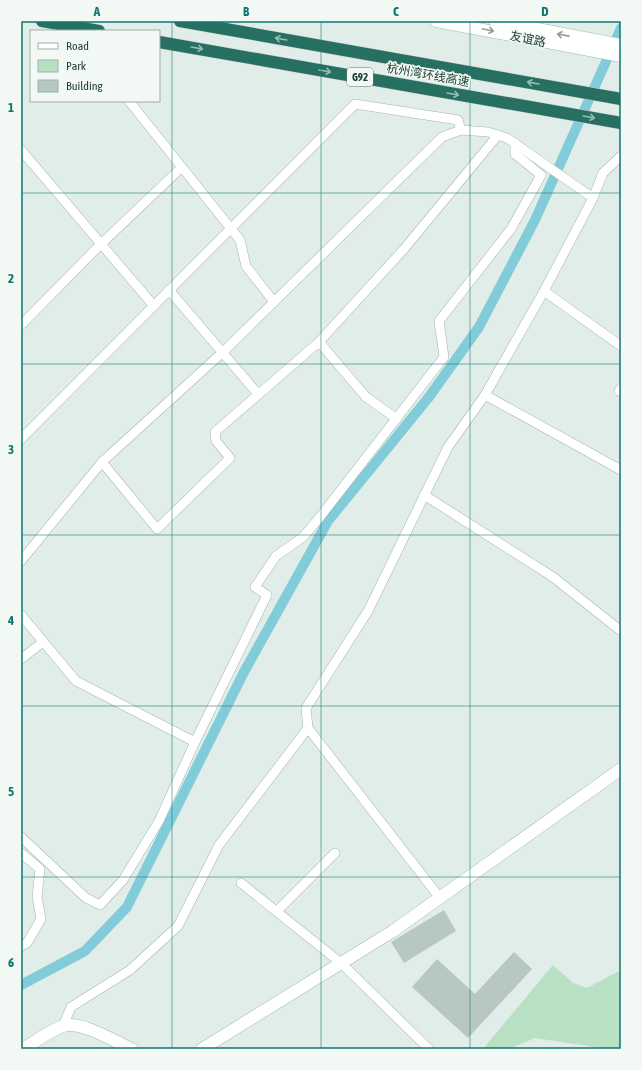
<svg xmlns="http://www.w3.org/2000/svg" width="642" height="1070" font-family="'Asap Condensed','Noto Sans SC',sans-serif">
	<rect width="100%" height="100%" fill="#e1ede8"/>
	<path fill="#b7e1c2" d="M553,965L573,983L587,988L621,970V1049H598L589,1046L535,1038L508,1049H483Z"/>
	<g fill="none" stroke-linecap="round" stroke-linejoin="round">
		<path stroke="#82cbd9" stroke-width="10" d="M21,985L85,951L127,907L244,672L328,521L429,397L479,327L535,220L621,28"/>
	</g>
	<g fill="#b6c8c1">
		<path d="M444,910L456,931L404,963L391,942Z"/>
		<path d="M514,952L532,969L468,1038L412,987L437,959L475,994Z"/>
	</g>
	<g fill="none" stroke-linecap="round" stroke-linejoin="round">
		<defs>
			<g id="street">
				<path d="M129,101L240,240L246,266L274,302"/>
				<path d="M21,150L154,306"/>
				<path d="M169,290L258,394"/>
				<path d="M544,291L621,346"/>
				<path d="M21,325L101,244L181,168"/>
				<path d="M319,342L366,397L397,419"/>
				<path d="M621,388L619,391L621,392"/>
				<path d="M485,395L621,470"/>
				<path d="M21,439L355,104L458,120L461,130"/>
				<path d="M102,462L157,529L230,458L216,441L215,432L319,342L404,249L498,135"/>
				<path d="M424,495L553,577L621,631"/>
				<path d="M21,561L102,462L223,352L442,137L461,130L488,132L507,138L593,198"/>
				<path d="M21,615L76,681L195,742"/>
				<path d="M21,659L43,642"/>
				<path d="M21,837L86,898L100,905L123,880L159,821L195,742L267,595L255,587L276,556L303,537L320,517L444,357L439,321L511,229L541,175L515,154V143"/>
				<path d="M21,853L40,869L37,897L41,919L27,943L21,946"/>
				<path d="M241,883L341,963L429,1049"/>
				<path d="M440,898L308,728L306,708L368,611L448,447L485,395L544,291L593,198L603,173L621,156"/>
				<path d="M277,911L335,853"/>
				<path d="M63,1026L71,1007L130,970L178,926L219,845L308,728"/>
			</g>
			<g id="secondary">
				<path d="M436,21L621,56"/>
				<path d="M495,21L621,45"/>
				<path d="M23,1049C35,1042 49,1031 63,1026C81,1020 115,1042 132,1049"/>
				<path d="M202,1049L393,931L621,769"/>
			</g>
			<g id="highway">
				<path d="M42,21L99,31"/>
				<path d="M180,21L621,99"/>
				<path d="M159,42L621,123"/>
			</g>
		</defs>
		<use href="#street" stroke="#a3b6af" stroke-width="10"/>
		<use href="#secondary" stroke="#9ebab0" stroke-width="13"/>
		<use href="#highway" stroke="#c0cac7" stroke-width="13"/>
		<use href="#street" stroke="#fff" stroke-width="9"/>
		<use href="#secondary" stroke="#fff" stroke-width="12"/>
		<use href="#highway" stroke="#277061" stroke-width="12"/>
	</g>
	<defs><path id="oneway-shaft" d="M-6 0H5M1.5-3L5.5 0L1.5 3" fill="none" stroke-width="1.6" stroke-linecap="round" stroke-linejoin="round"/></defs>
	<g stroke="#8fa09b">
		<use href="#oneway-shaft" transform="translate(488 30) rotate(12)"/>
		<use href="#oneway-shaft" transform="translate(563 35) rotate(-169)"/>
	</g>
	<g stroke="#97bbb2">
		<use href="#oneway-shaft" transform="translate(281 39) rotate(-170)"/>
		<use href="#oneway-shaft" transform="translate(197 48) rotate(10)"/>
		<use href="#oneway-shaft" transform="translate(325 71) rotate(10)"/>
		<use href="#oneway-shaft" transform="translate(533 83) rotate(-170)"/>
		<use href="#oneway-shaft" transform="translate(453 94) rotate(10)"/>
		<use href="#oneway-shaft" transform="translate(589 117) rotate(10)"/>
	</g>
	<path fill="none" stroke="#0f766e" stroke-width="1" stroke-opacity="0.55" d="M172,21V1049M321,21V1049M470,21V1049M21,193H621M21,364H621M21,535H621M21,706H621M21,877H621"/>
	<g text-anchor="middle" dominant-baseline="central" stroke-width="3.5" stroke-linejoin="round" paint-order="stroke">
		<rect fill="#f2f9f5" stroke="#5e7870" stroke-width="1" x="347" y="68" width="26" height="18" rx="3"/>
		<g font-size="11" font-weight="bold" fill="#1f4037">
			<text x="360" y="77">G92</text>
		</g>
		<g font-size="12" fill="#1f4037" stroke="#f2f9f5">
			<text transform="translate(528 39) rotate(12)">友谊路</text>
			<text transform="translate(428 75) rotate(10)">杭州湾环线高速</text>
		</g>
	</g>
	<rect width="642" height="1070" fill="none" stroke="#f2f9f5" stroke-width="44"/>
	<rect x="30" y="30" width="130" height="72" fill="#f2f9f5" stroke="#9eafa9"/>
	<rect x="38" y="43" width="20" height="6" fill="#ffffff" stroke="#9eafa9"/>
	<text x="66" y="50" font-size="12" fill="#1f4037">Road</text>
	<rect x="38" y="60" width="20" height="12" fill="#b7e1c2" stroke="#9eafa9"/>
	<text x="66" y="70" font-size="12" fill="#1f4037">Park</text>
	<rect x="38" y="80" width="20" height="12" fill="#b6c8c1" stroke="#9eafa9"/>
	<text x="66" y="90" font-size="12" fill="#1f4037">Building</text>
	<rect x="22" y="22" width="598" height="1026" fill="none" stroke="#0f766e" stroke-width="1.5"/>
	<g font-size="13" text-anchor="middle" font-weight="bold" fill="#0f766e">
		<text x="97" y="16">A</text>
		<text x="246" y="16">B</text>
		<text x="396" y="16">C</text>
		<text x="545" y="16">D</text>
		<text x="11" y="112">1</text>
		<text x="11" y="283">2</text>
		<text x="11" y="454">3</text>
		<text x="11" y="625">4</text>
		<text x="11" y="796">5</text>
		<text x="11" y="967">6</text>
	</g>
</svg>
